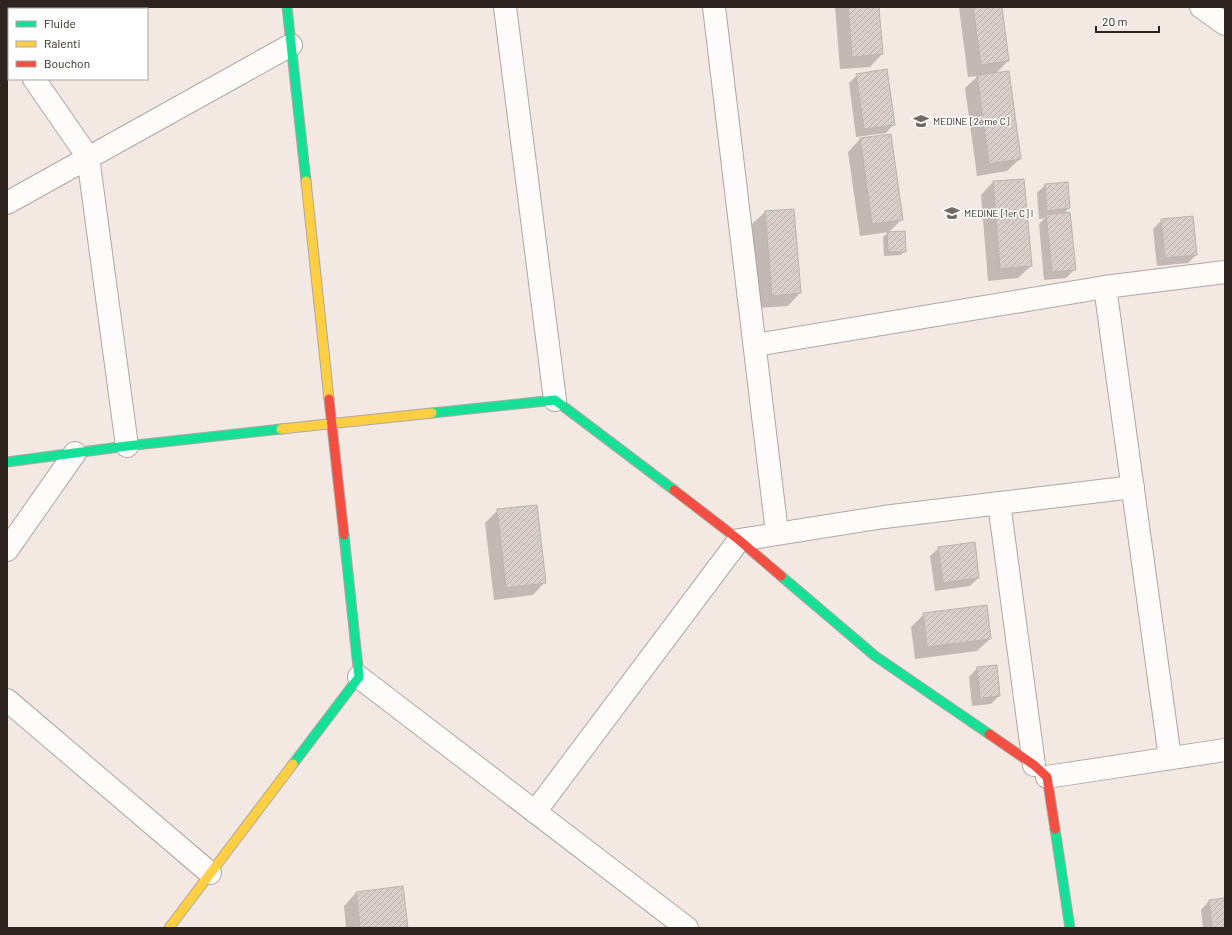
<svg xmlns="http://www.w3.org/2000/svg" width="1232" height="935" font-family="Barlow,sans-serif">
	<defs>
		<pattern id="building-hatch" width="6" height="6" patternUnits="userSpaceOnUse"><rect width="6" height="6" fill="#d9cfca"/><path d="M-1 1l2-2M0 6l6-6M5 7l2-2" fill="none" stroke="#bbb2ad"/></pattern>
	</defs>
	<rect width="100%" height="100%" fill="#f3e8e2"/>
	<g fill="#0003">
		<path d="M835,7H878L882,54L870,67L840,69Z"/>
		<path d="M959,7H1001L1008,61L995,74L1020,159L1007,171L977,176L965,88L978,76L968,77Z"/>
		<path d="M857,75L894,124L886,133L856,137L849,83Z"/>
		<path d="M860,139L902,219L888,233L905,251L901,255L884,256L883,237L889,232L860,236L848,152Z"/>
		<path d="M993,182L1031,266L1018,278L988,281L981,195Z"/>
		<path d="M1045,185L1069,208L1063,214L1075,269L1066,278L1044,280L1039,224L1045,218L1039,219L1037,193Z"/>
		<path d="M793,210L800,293L788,306L759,308L752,224L765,212Z"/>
		<path d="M1162,220L1196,255L1188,263L1157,266L1153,229Z"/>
		<path d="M498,510L545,582L533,595L494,600L485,523Z"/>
		<path d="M939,548L978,578L970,586L935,591L930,556Z"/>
		<path d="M924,614L990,639L977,651L915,659L911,627Z"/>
		<path d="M996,666L999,696L991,704L972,706L969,677L977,668Z"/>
		<path d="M402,888L407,928H346L344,906L356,893Z"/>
		<path d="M1225,899V928H1203L1201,910L1209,901Z"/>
	</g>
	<g fill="url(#building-hatch)" stroke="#bdb3ae">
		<path d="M848,7H879L883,54L852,57Z"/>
		<path d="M973,7H1002L1009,61L981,65Z"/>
		<path d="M887,69L895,125L864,129L856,74Z"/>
		<path d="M1009,71L1021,159L989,164L977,75Z"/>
		<path d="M891,134L903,220L872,224L860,138Z"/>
		<path d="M1024,179L1032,266L1000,269L993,181Z"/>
		<path d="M1068,182L1070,208L1047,211L1045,184Z"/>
		<path d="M794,209L801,293L772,296L765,211Z"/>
		<path d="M1070,212L1076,270L1052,272L1046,215Z"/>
		<path d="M1193,216L1197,255L1165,258L1161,219Z"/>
		<path d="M905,231L906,252H888L887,232Z"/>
		<path d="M537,505L546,583L506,588L497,509Z"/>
		<path d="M975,542L979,578L943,583L938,547Z"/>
		<path d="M987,605L991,639L927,647L923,613Z"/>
		<path d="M997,665L1000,696L980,698L977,667Z"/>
		<path d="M403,886L408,928H360L356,892Z"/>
		<path d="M1225,898V928H1212L1209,900Z"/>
	</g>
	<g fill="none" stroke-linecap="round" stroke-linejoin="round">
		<defs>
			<g id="street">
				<path d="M505,7L555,400"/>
				<path d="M714,7L777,533"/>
				<path d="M1201,7L1225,24"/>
				<path d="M7,39L9,42"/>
				<path d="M34,79L88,157L127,446"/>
				<path d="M7,203L291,45"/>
				<path d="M1105,287L1170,758"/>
				<path d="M755,345L1105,287L1225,272"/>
				<path d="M999,503L1034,765"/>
				<path d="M7,550L75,453"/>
				<path d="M359,677L687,928"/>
				<path d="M7,700L210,873"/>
				<path d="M1047,777L1225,750"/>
				<path d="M535,812L739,540L884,517L1133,487"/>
			</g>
			<g id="fast">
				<path d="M287,7L306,181"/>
				<path d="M432,413L555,400L674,490"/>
				<path d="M7,462L127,446L281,429"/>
				<path d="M781,576L875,656L989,734"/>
				<path d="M293,764L359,677L344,535"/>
				<path d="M1055,829L1070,928"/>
			</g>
			<g id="slow">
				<path d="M306,181L329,399"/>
				<path d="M281,429L432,413"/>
				<path d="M169,928L293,764"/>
			</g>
			<g id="jam">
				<path d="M329,399L344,535"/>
				<path d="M674,490L739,540L781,576"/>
				<path d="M989,734L1034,765L1047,777L1055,829"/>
			</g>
		</defs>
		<use href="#street" stroke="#b0a7a2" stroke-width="24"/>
		<use href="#fast" stroke="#b0a7a2" stroke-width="11"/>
		<use href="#slow" stroke="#b0a7a2" stroke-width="11"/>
		<use href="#jam" stroke="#b0a7a2" stroke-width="11"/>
		<use href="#street" stroke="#fdfcfb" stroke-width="22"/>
		<use href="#fast" stroke="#16e098" stroke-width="9"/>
		<use href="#slow" stroke="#ffcf43" stroke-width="9"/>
		<use href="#jam" stroke="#f24e42" stroke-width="9"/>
	</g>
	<defs>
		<symbol id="school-bare" viewBox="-9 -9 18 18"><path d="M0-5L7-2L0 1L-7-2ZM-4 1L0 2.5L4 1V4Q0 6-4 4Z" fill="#736963" stroke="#fff" stroke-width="2.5" paint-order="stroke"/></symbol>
	</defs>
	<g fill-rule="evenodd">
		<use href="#school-bare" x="910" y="110" width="22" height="22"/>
		<use href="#school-bare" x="941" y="202" width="22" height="22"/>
	</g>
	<g text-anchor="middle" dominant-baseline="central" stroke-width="3" stroke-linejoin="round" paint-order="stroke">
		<g font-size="10" fill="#2e241f" stroke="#fff" text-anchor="start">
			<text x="933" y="121">MEDINE [2ème C]</text>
			<text x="964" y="213">MEDINE [1er C] I</text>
		</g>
	</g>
	<rect width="1232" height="935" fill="none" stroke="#2e241f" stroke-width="16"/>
	<rect x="8" y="8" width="140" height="72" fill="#ffffff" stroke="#aba7a5"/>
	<rect x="16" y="21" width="20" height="6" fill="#16e098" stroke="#aba7a5"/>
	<text x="44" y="28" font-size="12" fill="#2e241f">Fluide</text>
	<rect x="16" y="41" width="20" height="6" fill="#ffcf43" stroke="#aba7a5"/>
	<text x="44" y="48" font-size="12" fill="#2e241f">Ralenti</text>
	<rect x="16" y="61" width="20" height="6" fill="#f24e42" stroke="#aba7a5"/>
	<text x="44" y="68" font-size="12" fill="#2e241f">Bouchon</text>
	<path d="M1096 26v6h63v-6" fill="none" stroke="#2e241f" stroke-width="2"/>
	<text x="1102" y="26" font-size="12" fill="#2e241f" stroke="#ffffff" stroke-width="3" paint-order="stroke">20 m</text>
</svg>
